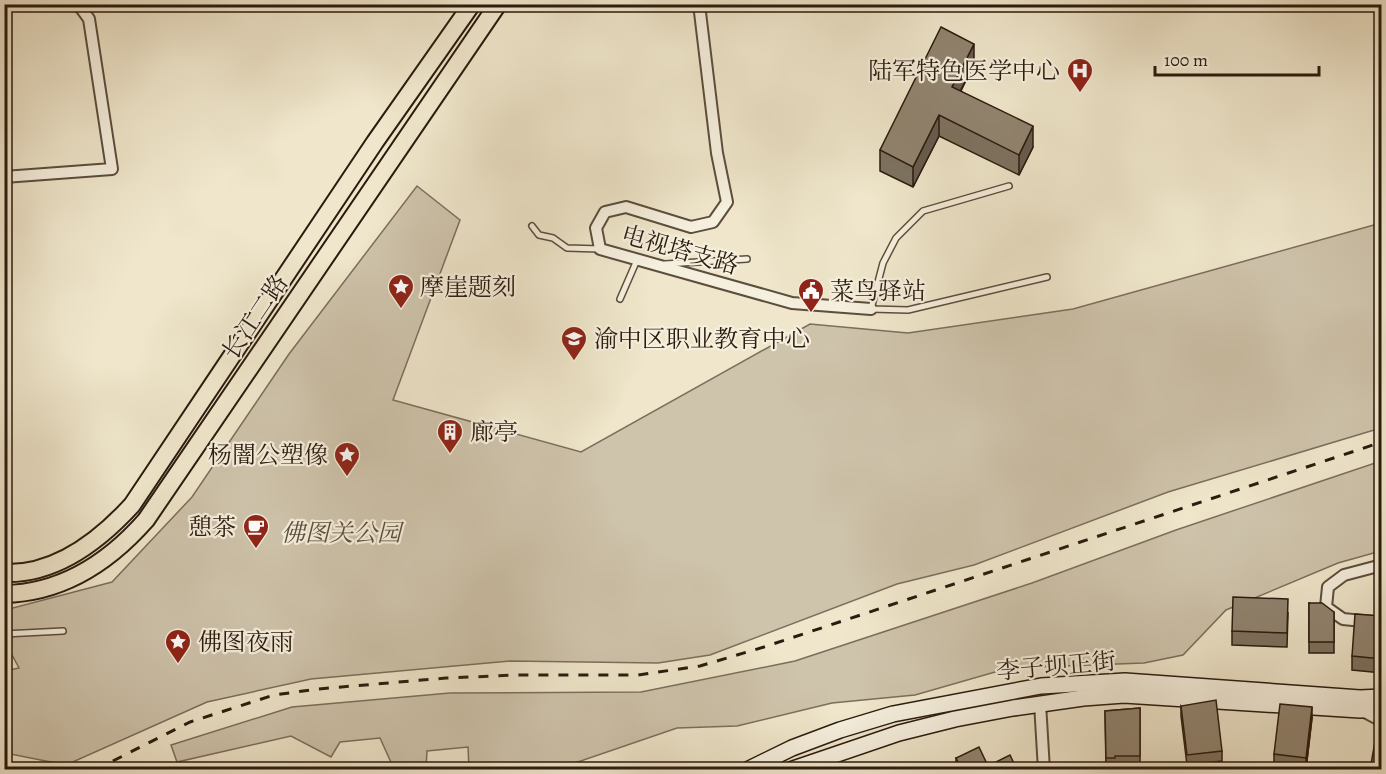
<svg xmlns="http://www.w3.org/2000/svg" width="1386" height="774" font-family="Alegreya,'Noto Serif SC',serif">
	<rect width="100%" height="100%" fill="#efe6cb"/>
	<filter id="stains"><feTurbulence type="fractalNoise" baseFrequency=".00333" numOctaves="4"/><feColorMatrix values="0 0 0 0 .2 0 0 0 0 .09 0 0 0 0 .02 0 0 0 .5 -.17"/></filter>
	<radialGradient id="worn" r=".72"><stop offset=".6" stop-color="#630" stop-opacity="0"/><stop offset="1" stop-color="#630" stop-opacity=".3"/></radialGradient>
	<g fill="#cec3ab" stroke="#7c6e5c" stroke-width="1.5">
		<path d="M417,186L460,220L393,400L581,452L810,324L908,333L1073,309L1381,223V428L1168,492L974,565L897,584L710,655L658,663L510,661L311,679L207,702L66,765L5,753L4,671L19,668L5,642V610L112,582L192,497L289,354Z"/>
		<path d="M1381,461V551L1338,563L1226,610L1183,655L1144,663L1009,668L915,695L832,703L737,726L677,728L569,765L564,769H469L468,747L427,751L426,769H394L380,738L340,742L331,757L291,736L177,762L171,745L292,707L450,693L641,692L795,661L1032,583L1176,530Z"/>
	</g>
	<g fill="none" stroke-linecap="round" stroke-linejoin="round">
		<defs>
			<g id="service">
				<path d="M1009,186L923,211L896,238L883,263L871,309L908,310L1047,277"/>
				<path d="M532,226L539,235L553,238L567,248L600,249"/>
				<path d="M665,264L747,259"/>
				<path d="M620,299L637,260"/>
				<path d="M4,634L63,631"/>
			</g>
			<g id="minor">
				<path d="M699,4L717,153L727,202L713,222L691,227L626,207L605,212L596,228L600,249L792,303L871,309"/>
				<path d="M4,177L112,169L89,19L78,4"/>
				<path d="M1382,565L1344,575L1328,587L1326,607L1343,619L1382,623"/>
				<path d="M1040,703L1044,770"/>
				<path d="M1363,711L1382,721"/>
			</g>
			<g id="secondary">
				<path d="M747,770L792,748L840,730L893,714L1041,686L1125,681L1360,698L1382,697"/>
				<path d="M790,770L899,733L955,719L1013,708L1083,698L1124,695L1360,710L1382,709"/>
			</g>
			<g id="primary">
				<path d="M4,573C56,575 99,541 132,505L375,142L472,4"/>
				<path d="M4,594C62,593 109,562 146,520L498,4"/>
			</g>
		</defs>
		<use href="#service" stroke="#5c4d3d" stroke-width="8"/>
		<use href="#minor" stroke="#5c4d3d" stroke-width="14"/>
		<use href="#secondary" stroke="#2b1a0e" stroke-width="18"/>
		<use href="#primary" stroke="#2b1a0e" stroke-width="20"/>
		<use href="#service" stroke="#f5efdd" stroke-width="5"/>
		<use href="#minor" stroke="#f5efdd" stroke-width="10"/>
		<use href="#secondary" stroke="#f5efdd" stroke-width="15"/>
		<use href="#primary" stroke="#efe6cb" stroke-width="16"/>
		<path stroke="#2b1a0e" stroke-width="3" stroke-dasharray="10 10" stroke-linecap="butt" d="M95,770L190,722L274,695L318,689L446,678L517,675H638L700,666L764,647L1382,442"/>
	</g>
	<g fill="#7d7260" stroke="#2b1a0e" stroke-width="1.5">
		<path d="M1370,4H1382V21Z"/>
		<path d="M974,64L961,91L1033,147L1019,175L939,136L913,187L880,171V150Z"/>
		<path d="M1309,603L1334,612V653H1309Z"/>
		<path d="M1288,613L1287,647L1232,645V631Z"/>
		<path d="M1381,616L1382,673L1352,670V656Z"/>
		<path d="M1181,706L1222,751V761L1187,765L1181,716Z"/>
		<path d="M1140,708V767H1115V769H1106L1105,711Z"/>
		<path d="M1312,718L1306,769L1274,764V754Z"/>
		<path d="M956,758L988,766L1017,770H956Z"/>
	</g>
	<g fill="#665c4e" stroke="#2b1a0e" stroke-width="1.5">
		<path d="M974,44V64L952,107V87Z"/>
		<path d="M939,115V136L913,187V167Z"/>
		<path d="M1033,126V147L1019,175V155Z"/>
		<path d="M1312,707V718L1306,769V758Z"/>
	</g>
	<g fill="#918470" stroke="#2b1a0e" stroke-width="1.5">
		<path d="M941,27L974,44L952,87L1033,126L1019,155L939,115L913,167L880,150Z"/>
		<path d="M1233,597L1288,599L1287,633L1232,631Z"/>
		<path d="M1309,603H1322L1334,612V642H1309Z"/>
		<path d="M1355,614L1382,616V659L1352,656Z"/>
		<path d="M1216,700L1222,751L1187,755L1181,706Z"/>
		<path d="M1280,704L1312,707L1306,758L1274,754Z"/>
		<path d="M1140,708V756H1115V758H1106L1105,711Z"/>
		<path d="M1377,730L1382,731V770H1370Z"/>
		<path d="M979,747L988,766L1010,755L1017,770H962L956,758Z"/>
	</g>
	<defs>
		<symbol id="hospital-pin" viewBox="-11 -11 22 30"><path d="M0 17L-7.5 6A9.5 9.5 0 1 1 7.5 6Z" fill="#8f2418" stroke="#f5efdd"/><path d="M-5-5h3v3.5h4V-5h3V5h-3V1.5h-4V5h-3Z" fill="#fff"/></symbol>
		<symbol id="sight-pin" viewBox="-11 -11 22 30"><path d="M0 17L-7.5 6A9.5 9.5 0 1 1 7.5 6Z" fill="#8f2418" stroke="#f5efdd"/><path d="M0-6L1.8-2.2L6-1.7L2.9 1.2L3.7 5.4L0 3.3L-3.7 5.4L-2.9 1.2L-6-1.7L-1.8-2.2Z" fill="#fff"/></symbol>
		<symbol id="civic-pin" viewBox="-11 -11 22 30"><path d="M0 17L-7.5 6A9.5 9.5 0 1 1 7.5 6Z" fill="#8f2418" stroke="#f5efdd"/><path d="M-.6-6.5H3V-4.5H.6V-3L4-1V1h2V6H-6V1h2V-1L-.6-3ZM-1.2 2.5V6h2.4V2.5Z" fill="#fff"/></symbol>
		<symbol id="school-pin" viewBox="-11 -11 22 30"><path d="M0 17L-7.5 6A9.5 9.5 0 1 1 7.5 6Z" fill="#8f2418" stroke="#f5efdd"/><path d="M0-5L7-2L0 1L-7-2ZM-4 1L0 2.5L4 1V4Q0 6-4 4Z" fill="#fff"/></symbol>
		<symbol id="building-pin" viewBox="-11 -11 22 30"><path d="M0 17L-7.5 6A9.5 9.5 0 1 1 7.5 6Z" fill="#8f2418" stroke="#f5efdd"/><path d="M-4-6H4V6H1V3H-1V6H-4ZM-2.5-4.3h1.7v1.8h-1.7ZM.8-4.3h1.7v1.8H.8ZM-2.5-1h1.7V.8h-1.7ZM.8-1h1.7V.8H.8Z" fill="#fff"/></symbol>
		<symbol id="cafe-pin" viewBox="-11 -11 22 30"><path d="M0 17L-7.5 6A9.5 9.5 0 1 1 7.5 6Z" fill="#8f2418" stroke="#f5efdd"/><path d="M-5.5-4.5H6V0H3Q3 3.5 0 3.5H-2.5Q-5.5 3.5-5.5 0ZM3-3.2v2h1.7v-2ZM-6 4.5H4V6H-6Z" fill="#fff"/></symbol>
	</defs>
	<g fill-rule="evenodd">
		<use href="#hospital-pin" x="1065" y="56" width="30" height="40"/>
		<use href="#sight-pin" x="386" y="272" width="30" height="40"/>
		<use href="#civic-pin" x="796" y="276" width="30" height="40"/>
		<use href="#school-pin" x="559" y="324" width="30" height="40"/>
		<use href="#building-pin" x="435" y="417" width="30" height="40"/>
		<use href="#sight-pin" x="332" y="440" width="30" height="40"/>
		<use href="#cafe-pin" x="241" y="512" width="30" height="40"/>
		<use href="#sight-pin" x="163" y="627" width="30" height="40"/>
	</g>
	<g text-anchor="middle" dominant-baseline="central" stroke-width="4.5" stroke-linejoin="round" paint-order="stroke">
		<g font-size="24" fill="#2b1a0e" stroke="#f5efdd" text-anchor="start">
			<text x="1060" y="71" text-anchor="end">陆军特色医学中心</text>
			<text x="420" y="287">摩崖题刻</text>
			<text x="830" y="291">菜鸟驿站</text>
			<text x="594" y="339">渝中区职业教育中心</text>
			<text x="470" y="432">廊亭</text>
			<text x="328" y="455" text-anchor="end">杨闇公塑像</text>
			<text x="236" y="527" text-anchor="end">憩茶</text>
			<text x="198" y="642">佛图夜雨</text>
		</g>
		<g font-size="24" fill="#2b1a0e" stroke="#f5efdd">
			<text transform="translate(680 250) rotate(16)">电视塔支路</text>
			<text transform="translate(255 317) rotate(-56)">长江二路</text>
			<text transform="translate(1056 666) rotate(-5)">李子坝正街</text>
		</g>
		<g font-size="24" font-style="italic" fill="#5c4d3d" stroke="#f5efdd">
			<text x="341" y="533">佛图关公园</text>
		</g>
	</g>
	<rect width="1386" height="774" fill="none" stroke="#efe6cb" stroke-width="24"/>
	<rect x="6" y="6" width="1374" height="762" fill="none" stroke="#2b1a0e" stroke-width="3"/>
	<rect x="12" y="12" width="1362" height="750" fill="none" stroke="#2b1a0e" stroke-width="1.5"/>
	<path d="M1155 66v9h164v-9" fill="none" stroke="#2b1a0e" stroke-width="3"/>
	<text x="1164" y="66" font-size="18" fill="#2b1a0e" stroke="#f5efdd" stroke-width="4.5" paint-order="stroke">100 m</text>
	<rect width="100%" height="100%" filter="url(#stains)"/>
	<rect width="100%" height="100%" fill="url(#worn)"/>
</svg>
